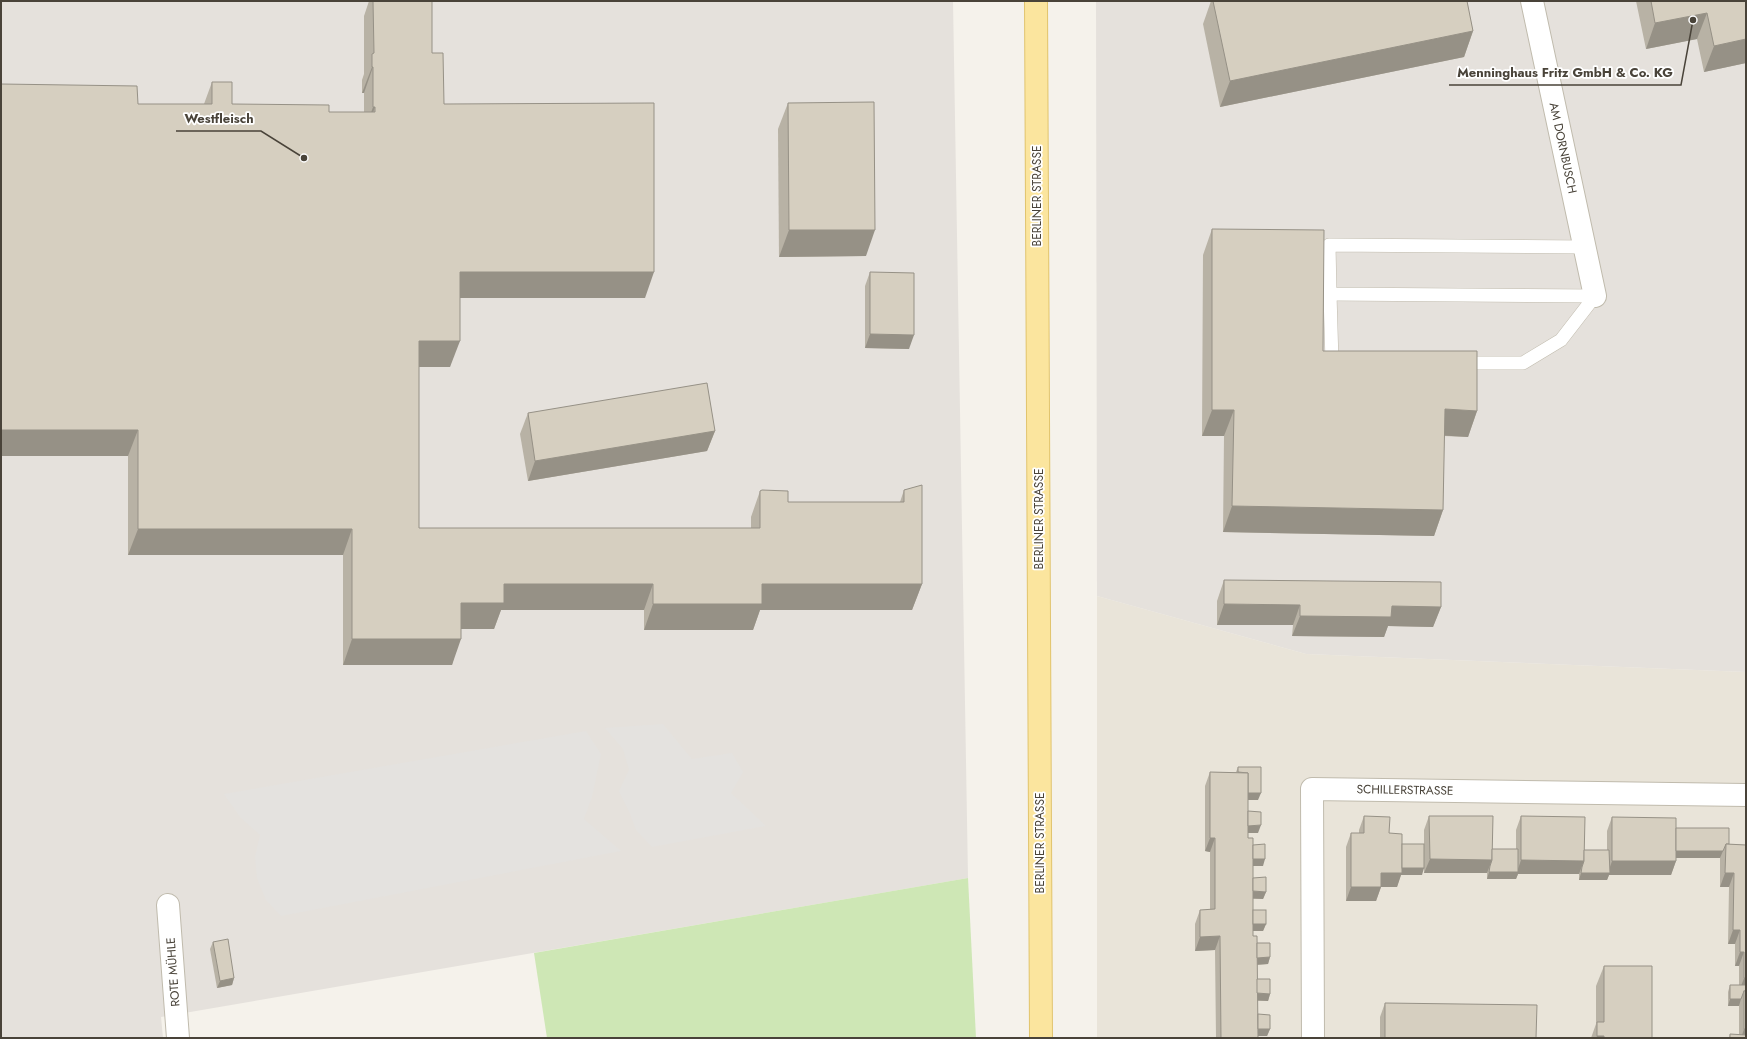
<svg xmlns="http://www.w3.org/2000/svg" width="1747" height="1039" font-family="Jost,sans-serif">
	<rect width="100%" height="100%" fill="#f5f2eb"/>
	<path fill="#e9e4d9" d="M1097,596L1306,654L1746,672V1038H1097Z"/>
	<g fill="#e5e1dc">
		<path d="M1,1H953L968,878L161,1017L163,1038H1Z"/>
		<path d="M1096,1H1746V672L1306,654L1097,596Z"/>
	</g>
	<path fill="#cee7b5" d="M968,878L976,1038H547L534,953Z"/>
	<g fill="#e4e2df">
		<path d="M663,724L692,759L732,753L743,772L731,793L766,826L652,847L636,830L629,811L619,791L629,770L623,749L605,728Z"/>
		<path d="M586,731L601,754L592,797L584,819L621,851L281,916L266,900L257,878L255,857L260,835L240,817L224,794Z"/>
	</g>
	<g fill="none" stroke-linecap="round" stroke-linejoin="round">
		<defs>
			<g id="service">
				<path d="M1584,247L1329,245L1330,294L1595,296"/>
				<path d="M1330,294L1332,362H1337"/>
				<path d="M1459,363H1523L1561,340L1595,296"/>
			</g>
			<g id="minor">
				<path d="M1532,1L1595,296"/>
				<path d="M168,905L178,1038"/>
				<path d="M1313,1038L1312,789L1746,795"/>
			</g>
			<path id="primary" d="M1036,1L1041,1038"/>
		</defs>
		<use href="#service" stroke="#c0bbad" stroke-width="14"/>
		<use href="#minor" stroke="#c0bbad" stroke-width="24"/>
		<use href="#primary" stroke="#e1c46d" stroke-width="24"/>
		<use href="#service" stroke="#fff" stroke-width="13"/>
		<use href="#minor" stroke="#fff" stroke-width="22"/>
		<use href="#primary" stroke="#fbe59e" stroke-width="22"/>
	</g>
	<g fill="#b8b2a5">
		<path d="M369,1H432V53L444,104L645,298H460L450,367H419V528H751V517L760,491L788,502H900L904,490L922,584L912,610H760L753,630H644V610H501L494,629H461L452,665H343V555H128V456L138,104H204L212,82L232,104L329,112H364V93H362V80L364,74V16Z"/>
		<path d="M1211,1H1467L1473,31L1464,57L1220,107L1203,24Z"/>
		<path d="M1636,1H1746V63L1704,72L1697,39L1646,49Z"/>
		<path d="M788,103L866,256L779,257L778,129Z"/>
		<path d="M1212,229L1323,351L1477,411L1468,437L1444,436L1443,510L1434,536L1223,532L1224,436H1202L1203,255Z"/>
		<path d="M870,272L909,349L865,348V286Z"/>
		<path d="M528,413L715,431L707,451L528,481L520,434Z"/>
		<path d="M1224,580L1441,607L1433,627L1388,626L1384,637L1292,636L1293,625H1217V601Z"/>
		<path d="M1238,767L1258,800H1248V811L1258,833H1248V838L1253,845L1263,866H1253V878L1266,892L1263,899H1253V910L1266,924L1263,931H1253V936L1257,943L1270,957L1268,964L1257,965V979L1270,994L1268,1001H1257L1258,1014L1270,1029L1267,1036H1258V1038H1216L1215,950L1195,951V924L1200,910H1210V852L1205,851V786L1210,772H1236Z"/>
		<path d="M1364,816L1389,833L1402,844L1422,875H1401L1397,887H1381L1376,901H1346V847L1351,833H1359V830Z"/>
		<path d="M1429,816L1492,849H1516V830L1521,816L1584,850H1607V831L1612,817L1676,828L1729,844L1746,845V1038H1729L1730,1034L1739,1035V1006H1728V992L1730,985H1739V966H1735V944H1728L1729,887H1720V858H1676V861L1671,875H1609L1607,880H1579V874H1518L1516,879H1487V873H1424V830Z"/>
		<path d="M213,942L234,978L232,985L217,988L210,949Z"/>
		<path d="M1604,966L1652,1038H1591L1596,1024V986Z"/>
		<path d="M1385,1003L1536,1038H1380V1017Z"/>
	</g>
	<g fill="#969186">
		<path d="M1707,13L1697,39L1646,49L1655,23Z"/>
		<path d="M1473,31L1464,57L1220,107L1230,81Z"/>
		<path d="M1746,39V63L1704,72L1714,46Z"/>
		<path d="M372,67H373L364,93H362Z"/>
		<path d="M373,107H375L366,133H364Z"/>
		<path d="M789,230H875L866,256L779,257Z"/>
		<path d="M460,272H654L645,298H450Z"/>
		<path d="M870,334L914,335L909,349L865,348Z"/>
		<path d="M419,341H460L450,367H409Z"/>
		<path d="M1445,409L1477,411L1468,437L1435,435Z"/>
		<path d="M1212,410H1234L1224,436H1202Z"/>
		<path d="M1,430H138L128,456H1Z"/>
		<path d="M715,431L707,451L528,481L535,461Z"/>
		<path d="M1232,506L1443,510L1434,536L1223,532Z"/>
		<path d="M138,529H352L343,555H128Z"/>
		<path d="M504,584H653L644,610H501L494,629H452L461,603Z"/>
		<path d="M762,584H922L912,610H760L753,630H644L653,604Z"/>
		<path d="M1224,604L1300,605L1293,625H1217Z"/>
		<path d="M1392,606L1441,607L1433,627L1388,626L1384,637L1292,636L1300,616Z"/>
		<path d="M352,639H461L452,665H343Z"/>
		<path d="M1246,793H1261L1258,800H1243Z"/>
		<path d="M1261,825L1258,833H1243L1246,826Z"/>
		<path d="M1210,838H1215L1210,852L1205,851Z"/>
		<path d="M1674,851H1723L1720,858H1671Z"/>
		<path d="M1250,859H1265L1263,866H1248Z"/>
		<path d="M1430,859L1492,860L1487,873H1424Z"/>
		<path d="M1521,860L1584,861L1579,874H1518L1516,879H1487L1489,872H1517Z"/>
		<path d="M1612,861H1676L1671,875H1609L1607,880H1579L1581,873H1608Z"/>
		<path d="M1399,868H1424L1422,875H1401L1397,887H1376L1381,873Z"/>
		<path d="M1725,873H1734L1729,887H1720Z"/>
		<path d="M1351,887H1381L1376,901H1346Z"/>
		<path d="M1250,891L1266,892L1263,899L1248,898Z"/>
		<path d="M1251,924H1266L1263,931H1248Z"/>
		<path d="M1733,930H1740L1735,944H1728Z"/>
		<path d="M1220,936L1215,950L1195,951L1200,937Z"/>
		<path d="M1740,952H1744L1739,966H1735Z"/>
		<path d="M1270,957L1268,964L1252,965L1255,958Z"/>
		<path d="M234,978L232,985L217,988L220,981Z"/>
		<path d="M1744,978H1746V992H1739Z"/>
		<path d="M1255,993L1270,994L1268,1001L1253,1000Z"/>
		<path d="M1730,999H1741L1739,1006H1728Z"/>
		<path d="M1255,1029H1270L1267,1036H1253Z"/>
		<path d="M1744,1029H1746V1038H1741Z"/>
		<path d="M1597,1036H1604L1603,1038H1596Z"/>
	</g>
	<g fill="#d6cfc0" stroke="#969186">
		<path d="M373,1H432V53H443L444,104L654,103V272H460V341H419V528H760V491L762,490L788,491V502H904V490L922,485V584H762V604H653V584H504V603H461V639H352V529H138V430H1V84L137,86L138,104H212V82H232V104L329,105V112H375V107H373V67H372V54L374,53Z"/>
		<path d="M1213,1H1467L1473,31L1230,81Z"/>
		<path d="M1651,1H1746V39L1714,46L1707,13L1655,23Z"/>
		<path d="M874,102L875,230H789L788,103Z"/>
		<path d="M1212,229L1324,230L1323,351H1477V411L1445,409L1443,510L1232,506L1234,410H1212Z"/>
		<path d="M870,272L914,273V335L870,334Z"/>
		<path d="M707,383L715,431L535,461L528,413Z"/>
		<path d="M1224,580L1441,582V607L1392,606L1391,617L1300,616V605L1224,604Z"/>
		<path d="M1238,767H1261V793H1248V773L1238,772Z"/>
		<path d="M1210,772L1248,773V838H1253V936H1257L1258,1038H1221L1220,936L1200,937V910L1215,909V838H1210Z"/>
		<path d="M1248,811L1261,812V825L1248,826Z"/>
		<path d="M1364,816L1390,817L1389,833L1402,834V873H1381V887H1351V833H1364Z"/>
		<path d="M1429,816H1493L1492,860L1430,859Z"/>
		<path d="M1521,816L1585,817L1584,861L1521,860Z"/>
		<path d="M1612,817L1676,818V861H1612Z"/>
		<path d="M1676,828H1729V844H1726L1723,851H1676Z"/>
		<path d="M1265,844V859H1253V845Z"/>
		<rect x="1402" y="844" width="22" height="24"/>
		<path d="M1726,844L1746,845V978H1744V952H1740V930H1733L1734,873H1725Z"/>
		<path d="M1492,849H1518V872H1489L1490,866L1492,860Z"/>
		<path d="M1584,850H1609L1610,873H1581L1582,867L1584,861Z"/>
		<path d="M1266,877V892L1253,891V878Z"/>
		<rect x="1253" y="910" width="13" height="14"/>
		<path d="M228,939L234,978L220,981L213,942Z"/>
		<path d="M1257,943H1270V957L1257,958Z"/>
		<path d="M1604,966H1652V1038H1604V1036H1597V1022H1604Z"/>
		<path d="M1257,979H1270V994L1257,993Z"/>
		<path d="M1730,985H1746V991H1744L1741,999H1730Z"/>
		<rect x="1744" y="991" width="2" height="38"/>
		<path d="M1385,1003L1537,1005L1536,1038H1385Z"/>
		<path d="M1258,1014L1270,1015V1029H1258Z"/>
		<path d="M1730,1034L1746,1035V1038H1730Z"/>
	</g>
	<g text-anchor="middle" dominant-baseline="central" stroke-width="3.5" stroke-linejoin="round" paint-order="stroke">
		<g font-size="12" fill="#494339" stroke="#fff">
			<text transform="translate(1563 148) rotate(78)">AM DORNBUSCH</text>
			<text transform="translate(1037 196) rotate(-90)">BERLINER STRASSE</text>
			<text transform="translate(1039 519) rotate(-90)">BERLINER STRASSE</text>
			<text transform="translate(1405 790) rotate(1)">SCHILLERSTRASSE</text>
			<text transform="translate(1040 843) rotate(-90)">BERLINER STRASSE</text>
			<text transform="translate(173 972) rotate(-94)">ROTE MÜHLE</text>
		</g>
	</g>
	<path fill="none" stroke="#494339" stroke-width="1.5" d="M1693 20L1681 85H1449M304 158L261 131H176"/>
	<g fill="#494339" stroke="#fff" stroke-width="1.5">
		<circle cx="1693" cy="20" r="4"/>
		<circle cx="304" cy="158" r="4"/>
	</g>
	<g font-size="13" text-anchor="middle" font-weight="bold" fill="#494339" stroke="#fff" stroke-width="3.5" stroke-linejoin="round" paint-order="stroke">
		<text x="1565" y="77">Menninghaus Fritz GmbH &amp; Co. KG</text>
		<text x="219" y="123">Westfleisch</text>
	</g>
	<rect width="1747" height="1039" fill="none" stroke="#494339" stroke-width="4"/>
</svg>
